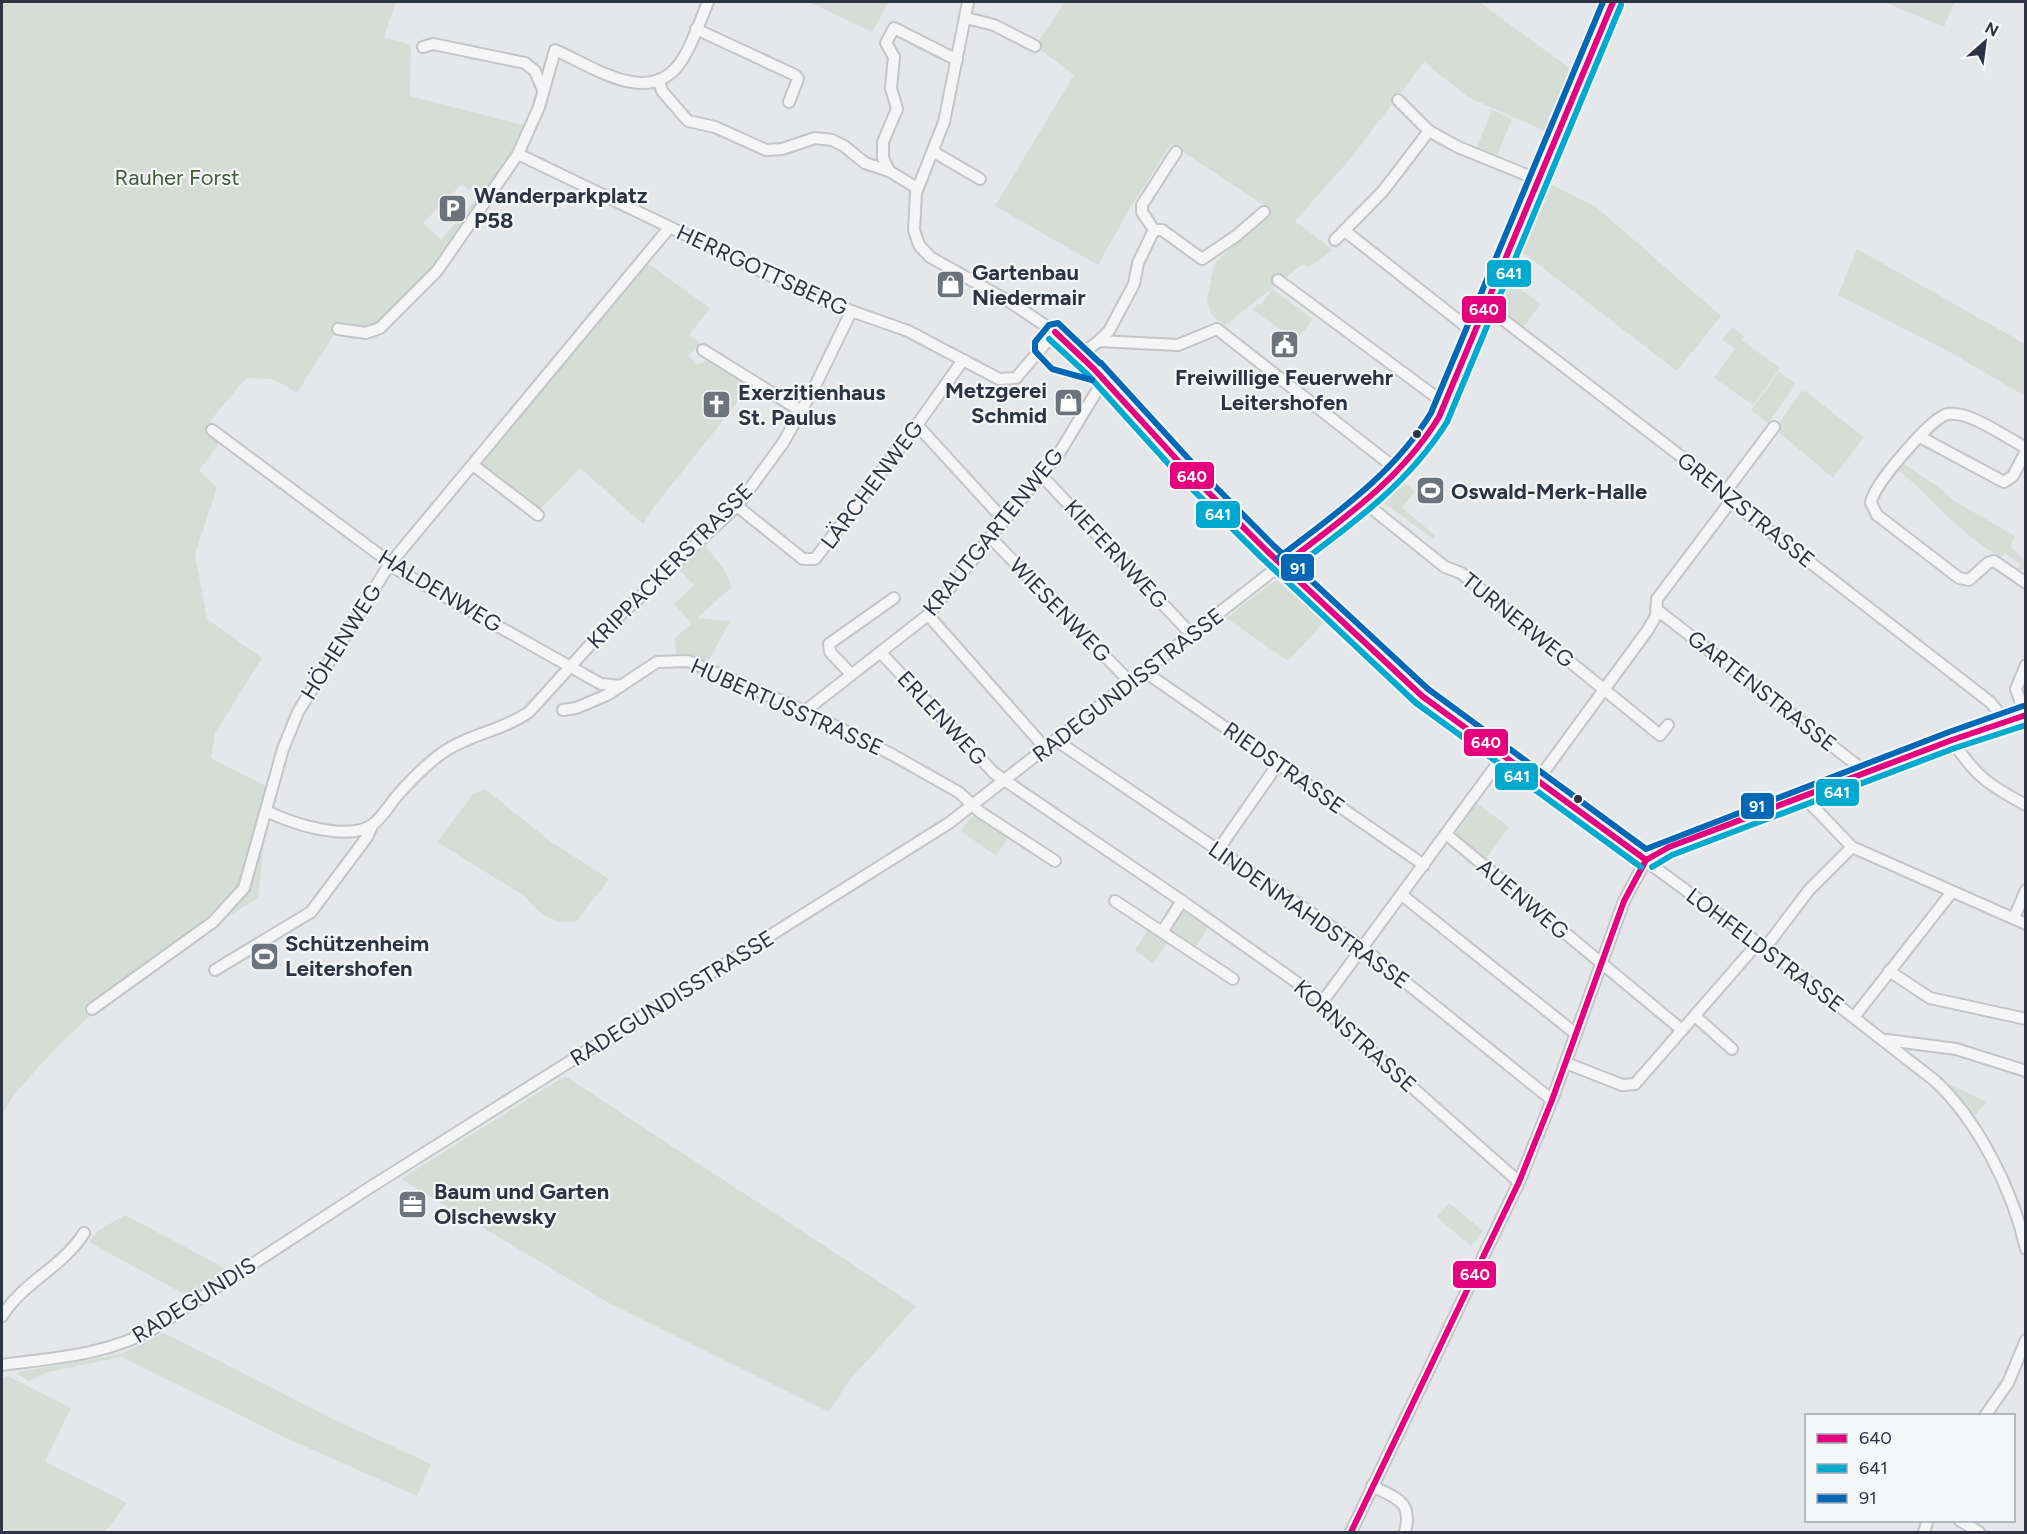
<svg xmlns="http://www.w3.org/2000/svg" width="2027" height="1534" font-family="Figtree,sans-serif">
	<rect width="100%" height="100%" fill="#e5e7ea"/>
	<g fill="#d6ddd6" fill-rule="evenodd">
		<path d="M2,2H396L384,37L411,45L410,96L527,126L515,151L435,269L377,325L366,329L339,327L297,393L273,379L246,378L210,421L219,443L199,471L217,487L195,554L207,619L262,658L215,733L211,758L270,788L258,898C177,948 96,1000 34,1072C22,1086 9,1099 2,1116ZM462,184L469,190L474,185L482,193L441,240L423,223Z"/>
		<path d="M809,2H889L872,32Z"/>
		<path d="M1065,2H1479L1572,70L1547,132L1468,97L1424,62L1351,158L1295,221L1333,250L1309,267L1303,264L1224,326L1212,315L1207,301L1214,264L1271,210L1171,144L1129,210L1098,265L995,206L1074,75L1035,46Z"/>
		<path d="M1884,2H1954L1944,27Z"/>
		<path d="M1492,110L1512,119L1497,155L1477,147Z"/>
		<path d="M1545,182L1595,206L1721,316L1677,371L1517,248Z"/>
		<path d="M1857,249L2025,344V396L1948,351L1838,295Z"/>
		<path d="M646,262L710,308L689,335L700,343L689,355L696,365L712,359L753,383L646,517L644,525L580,468L539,511L479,462Z"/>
		<path d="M1505,278L1541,304L1522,328L1498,309V296Z"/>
		<path d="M1272,289L1313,319L1296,341L1253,310L1258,303L1261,305Z"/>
		<path d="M1732,327L1744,336L1741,340L1780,368L1753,405L1714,378L1735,349L1722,340Z"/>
		<path d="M1779,372L1796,384L1768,423L1751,410Z"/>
		<path d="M1805,391L1864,437L1833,478L1775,429L1801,392Z"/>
		<path d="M1900,461L1945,492L1951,499L2015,536L2010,546L2025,561L2024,569L2017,570L2020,564L2005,553L2001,557C1960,536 1931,496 1895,467Z"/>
		<path d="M1404,483L1415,491L1402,508L1436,536L1433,539L1383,502Z"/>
		<path d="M702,542L724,569L732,587L697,618L730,621L706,666L677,658L674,639L692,623L674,604L694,585L676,566Z"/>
		<path d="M1280,580L1291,586L1327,619L1288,661L1226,618L1275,581Z"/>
		<path d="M485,789L550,841L609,879L576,922C553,923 540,916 526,897L437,842L473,794Z"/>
		<path d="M1476,803L1509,827L1485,860L1459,839L1456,833Z"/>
		<path d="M978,813L1010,835L996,856L961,831L971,817Z"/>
		<path d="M1185,904L1211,922L1193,951L1166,932Z"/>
		<path d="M1150,927L1169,940L1153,964L1135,950Z"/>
		<path d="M565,1076L916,1306L848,1382L829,1412L609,1303L401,1179Z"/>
		<path d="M1949,1084L1987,1102L1972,1118L1946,1085Z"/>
		<path d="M1449,1203L1483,1231L1471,1246L1437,1217Z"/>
		<path d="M125,1215L232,1272L191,1298L89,1242L99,1230Z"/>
		<path d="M164,1333L335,1420L431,1464L417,1496L297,1443L121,1357L48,1372L29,1381L19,1375L18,1372L121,1354Z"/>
		<path d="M8,1376L71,1408L45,1462L127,1503L105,1532H12L2,1528V1378Z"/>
	</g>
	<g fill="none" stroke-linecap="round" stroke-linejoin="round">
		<defs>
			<g id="minor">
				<path d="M968,2L944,122L916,193L914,230L919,245L930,257L1010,302L1055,332L1094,369L1190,474L1267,551L1438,709L1758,943L1934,1080C1978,1120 2013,1191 2026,1249"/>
				<path d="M966,18L994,25L1035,46"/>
				<path d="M696,29L795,75L798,79L789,102"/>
				<path d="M423,47L433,44L525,63L535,71L543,90"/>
				<path d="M659,82L662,91L688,121L715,127L766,150L782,149L815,138L832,140L844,146L865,163L889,171"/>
				<path d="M1398,100L1429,131L1458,147L1539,180"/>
				<path d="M934,152L980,179"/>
				<path d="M518,154L823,301L908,331L999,379L1016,378L1055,332"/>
				<path d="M917,188L889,171L883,158V142L897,109L891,88L894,57L886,43L894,28L957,60"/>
				<path d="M1154,230H1162L1202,259L1236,236L1264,212"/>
				<path d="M1345,231L1473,332"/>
				<path d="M1335,240L1383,191L1429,131"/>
				<path d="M1278,280L1444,403"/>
				<path d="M1484,305L1726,491L1731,501L1990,702L1996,709L2002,722"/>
				<path d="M338,329L366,333L380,328L437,271L518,154L539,107L555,50C594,67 651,109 682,60C693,43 700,21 708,2"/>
				<path d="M1099,341L1109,331L1134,284L1138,263L1154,230L1142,212V205L1176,152"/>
				<path d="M703,350L801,411"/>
				<path d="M1080,355L1099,341L1178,345L1217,329L1400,472"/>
				<path d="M917,425L1003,519"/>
				<path d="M212,430L385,559L389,565L601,684L621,686"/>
				<path d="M1920,437L2004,482L2013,476L2026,451"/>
				<path d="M2026,448C2008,438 1973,414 1954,414C1949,413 1945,414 1941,417C1925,427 1872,486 1871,503L1877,515L1959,578L1969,580L1988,563L1994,561L2026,583"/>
				<path d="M473,465L538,515"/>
				<path d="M1040,474L1192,635"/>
				<path d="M1726,491L1774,427"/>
				<path d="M1364,502L1445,567L1461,573L1660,735L1668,725"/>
				<path d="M737,506L803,559H815L917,425L963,360"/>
				<path d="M990,537L1131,683"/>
				<path d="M1656,609L1867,773"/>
				<path d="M928,615L1046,749"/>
				<path d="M881,653L994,773L1182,901L1323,1001L1325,1010L1519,1182"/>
				<path d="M1145,672L1424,865"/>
				<path d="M850,673L830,652L829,644L894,598"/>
				<path d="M563,710L576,708L607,695L657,662L688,661L805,711L893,755L960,793L980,812L1055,861"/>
				<path d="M805,711L928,615L1061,450L1104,379"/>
				<path d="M2025,715L2016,689L2026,665"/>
				<path d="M1952,740C1974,775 1990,786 2026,805"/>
				<path d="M1057,741L1363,948L1552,1100"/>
				<path d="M1537,781L1647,631L1656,616L1657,599L1731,501"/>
				<path d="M1804,797L1852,847L2026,924"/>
				<path d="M266,811C291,823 346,842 372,825C381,819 389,806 396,797C410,781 424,766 442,753C469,734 502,731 529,712L599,635L737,506L783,443L815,386L851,312"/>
				<path d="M1446,834L1682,1030"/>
				<path d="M1218,850L1278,764"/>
				<path d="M1402,895L1576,1034"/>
				<path d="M1115,901L1233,979"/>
				<path d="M2014,918L2026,890"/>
				<path d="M1162,932L1182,901"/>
				<path d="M1765,948L1809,890L1852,847"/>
				<path d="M215,970L311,912L367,837L372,826"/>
				<path d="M1889,971L1930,998L2026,1019"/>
				<path d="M1323,1001L1503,756"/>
				<path d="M92,1009L213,922L244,888L283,749L298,712L389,565L669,228"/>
				<path d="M1695,1016L1732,1049"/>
				<path d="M1854,1017L1952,892"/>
				<path d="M1887,1040L1956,1049L2026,1071"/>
				<path d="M1566,1063L1622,1085L1635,1084L1758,943"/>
				<path d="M2,1316C23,1282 64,1266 84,1233"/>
				<path d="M2,1365C52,1358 108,1355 153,1329L369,1188L949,823L1400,472L1426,441L1439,417L1613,2"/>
				<path d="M1985,1416L2008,1383L2026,1340"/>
				<path d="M1372,1486C1396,1498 1413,1501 1405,1532"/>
				<path d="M1959,1520L1979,1532"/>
				<path d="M1351,1532L1519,1182L1552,1100L1624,901L1646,860L1653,854L1669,847L1952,740L2026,715"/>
				<path d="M1924,1532L1928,1520"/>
			</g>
		</defs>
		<use href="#minor" stroke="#c3c5c8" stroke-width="14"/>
		<use href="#minor" stroke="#f5f5f6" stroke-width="10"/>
		<defs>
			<g id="bus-1">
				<path d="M1055,332L1094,369L1190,474L1267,551L1422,696L1646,860"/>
				<path d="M1283,565C1341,520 1400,481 1439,417L1613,2"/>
				<path d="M1351,1532L1519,1182L1552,1100L1624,901L1646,860L1669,847L1952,740L2026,715"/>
			</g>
			<g id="bus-2">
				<path d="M1049,339L1088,375L1183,480L1261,557L1416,703L1641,867"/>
				<path d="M1288,572C1348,527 1407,486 1447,422L1621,5"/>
				<path d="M1652,867L1672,855L1955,748L2026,725"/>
			</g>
			<g id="bus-3">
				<path d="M1101,363L1197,468L1273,545L1428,689L1646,849L1949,732L2023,706"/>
				<path d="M1092,380L1052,369L1035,351V342L1049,325L1058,323L1100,363"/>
				<path d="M1278,558C1335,514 1393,475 1431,413L1603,2"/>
			</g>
		</defs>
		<use href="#bus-1" stroke="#f4f6f8" stroke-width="10"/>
		<use href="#bus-2" stroke="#f4f6f8" stroke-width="10"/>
		<use href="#bus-3" stroke="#f4f6f8" stroke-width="10"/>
		<use href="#bus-1" stroke="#e5007d" stroke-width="6"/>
		<use href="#bus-2" stroke="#00a9ce" stroke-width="6"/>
		<use href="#bus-3" stroke="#0068b4" stroke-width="6"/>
	</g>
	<defs>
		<symbol id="parking-square" viewBox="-11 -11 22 22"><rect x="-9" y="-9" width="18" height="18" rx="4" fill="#6d737d" stroke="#f4f6f8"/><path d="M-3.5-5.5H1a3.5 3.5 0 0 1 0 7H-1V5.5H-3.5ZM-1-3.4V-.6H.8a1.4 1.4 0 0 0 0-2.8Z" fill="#fff"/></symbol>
		<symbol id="shop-square" viewBox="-11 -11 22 22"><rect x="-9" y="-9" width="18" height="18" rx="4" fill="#6d737d" stroke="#f4f6f8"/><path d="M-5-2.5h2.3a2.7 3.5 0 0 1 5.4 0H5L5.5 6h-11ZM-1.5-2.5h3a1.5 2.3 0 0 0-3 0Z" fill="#fff"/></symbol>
		<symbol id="civic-square" viewBox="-11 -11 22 22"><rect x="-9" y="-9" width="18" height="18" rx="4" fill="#6d737d" stroke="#f4f6f8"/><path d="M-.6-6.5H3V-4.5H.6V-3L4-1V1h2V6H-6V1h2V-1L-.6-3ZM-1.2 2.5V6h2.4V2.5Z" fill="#fff"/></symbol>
		<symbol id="church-square" viewBox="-11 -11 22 22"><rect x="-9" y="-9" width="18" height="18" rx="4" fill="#6d737d" stroke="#f4f6f8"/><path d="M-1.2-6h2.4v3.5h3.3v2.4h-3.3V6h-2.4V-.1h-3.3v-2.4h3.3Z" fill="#fff"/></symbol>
		<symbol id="stadium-square" viewBox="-11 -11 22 22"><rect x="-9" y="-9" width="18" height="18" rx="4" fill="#6d737d" stroke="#f4f6f8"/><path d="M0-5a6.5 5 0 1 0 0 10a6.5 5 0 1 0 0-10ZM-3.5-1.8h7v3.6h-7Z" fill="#fff"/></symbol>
		<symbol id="office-square" viewBox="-11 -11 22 22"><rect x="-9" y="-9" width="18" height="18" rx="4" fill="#6d737d" stroke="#f4f6f8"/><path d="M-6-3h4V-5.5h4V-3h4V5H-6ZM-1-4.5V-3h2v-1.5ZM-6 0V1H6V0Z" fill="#fff"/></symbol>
	</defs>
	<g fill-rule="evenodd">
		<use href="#parking-square" x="436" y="192" width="33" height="33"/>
		<use href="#shop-square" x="934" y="268" width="33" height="33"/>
		<use href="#civic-square" x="1268" y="328" width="33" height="33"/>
		<use href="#shop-square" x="1052" y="386" width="33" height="33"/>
		<use href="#church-square" x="700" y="388" width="33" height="33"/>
		<use href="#stadium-square" x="1414" y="474" width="33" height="33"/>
		<use href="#stadium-square" x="248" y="940" width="33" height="33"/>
		<use href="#office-square" x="396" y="1188" width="33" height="33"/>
	</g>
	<g fill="#2c3443" stroke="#f4f6f8" stroke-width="2">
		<circle cx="1417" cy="434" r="5"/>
		<circle cx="1578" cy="799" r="5"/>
	</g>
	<g text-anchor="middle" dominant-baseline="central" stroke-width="4.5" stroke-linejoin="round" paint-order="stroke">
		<g font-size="22" fill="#415e3a" stroke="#f4f6f8">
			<text x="177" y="177">Rauher Forst</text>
		</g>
		<g font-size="22" font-weight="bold" fill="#2c3443" stroke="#f4f6f8" text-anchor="start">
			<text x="474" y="195">Wanderparkplatz<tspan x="474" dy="25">P58</tspan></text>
			<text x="972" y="272">Gartenbau<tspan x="972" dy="25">Niedermair</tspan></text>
			<text x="1284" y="377" text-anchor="middle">Freiwillige Feuerwehr<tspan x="1284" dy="25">Leitershofen</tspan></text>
			<text x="1047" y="390" text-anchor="end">Metzgerei<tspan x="1047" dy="25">Schmid</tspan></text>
			<text x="738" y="392">Exerzitienhaus<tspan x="738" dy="25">St. Paulus</tspan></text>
			<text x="1451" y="491">Oswald-Merk-Halle</text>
			<text x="285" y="943">Schützenheim<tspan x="285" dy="25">Leitershofen</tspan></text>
			<text x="434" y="1191">Baum und Garten<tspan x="434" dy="25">Olschewsky</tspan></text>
		</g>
		<g font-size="22" fill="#2c3443" stroke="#f4f6f8">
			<text transform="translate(762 270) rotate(25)">HERRGOTTSBERG</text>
			<text transform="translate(872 485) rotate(-53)">LÄRCHENWEG</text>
			<text transform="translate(1746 510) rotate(39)">GRENZSTRASSE</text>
			<text transform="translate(993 532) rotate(-51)">KRAUTGARTENWEG</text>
			<text transform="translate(1116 554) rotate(47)">KIEFERNWEG</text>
			<text transform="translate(670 566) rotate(-45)">KRIPPACKERSTRASSE</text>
			<text transform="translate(440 591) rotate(31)">HALDENWEG</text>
			<text transform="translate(1060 610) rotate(46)">WIESENWEG</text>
			<text transform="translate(1518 620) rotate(39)">TURNERWEG</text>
			<text transform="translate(341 642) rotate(-58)">HÖHENWEG</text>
			<text transform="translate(1128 685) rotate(-38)">RADEGUNDISSTRASSE</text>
			<text transform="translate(1762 691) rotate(38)">GARTENSTRASSE</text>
			<text transform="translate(787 707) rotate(24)">HUBERTUSSTRASSE</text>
			<text transform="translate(942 718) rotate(47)">ERLENWEG</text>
			<text transform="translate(1284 768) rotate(35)">RIEDSTRASSE</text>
			<text transform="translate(1523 899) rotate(40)">AUENWEG</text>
			<text transform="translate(1309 915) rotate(35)">LINDENMAHDSTRASSE</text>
			<text transform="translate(1765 950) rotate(37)">LOHFELDSTRASSE</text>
			<text transform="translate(672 998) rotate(-32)">RADEGUNDISSTRASSE</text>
			<text transform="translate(1355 1036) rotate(42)">KORNSTRASSE</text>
			<text transform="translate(194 1300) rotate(-32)">RADEGUNDIS</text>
		</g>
	</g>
	<g stroke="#f4f6f8" stroke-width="2">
		<rect x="1486" y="259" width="46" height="29" rx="6" fill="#00a9ce"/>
		<rect x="1461" y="295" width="46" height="29" rx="6" fill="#e5007d"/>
		<rect x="1169" y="461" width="46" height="29" rx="6" fill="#e5007d"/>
		<rect x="1195" y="500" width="46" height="29" rx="6" fill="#00a9ce"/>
		<rect x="1280" y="553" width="35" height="29" rx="6" fill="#0068b4"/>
		<rect x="1463" y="728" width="46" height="29" rx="6" fill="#e5007d"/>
		<rect x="1494" y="762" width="45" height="29" rx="6" fill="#00a9ce"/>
		<rect x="1815" y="778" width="45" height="29" rx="6" fill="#00a9ce"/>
		<rect x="1740" y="792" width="35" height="28" rx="6" fill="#0068b4"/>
		<rect x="1452" y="1260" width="45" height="29" rx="6" fill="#e5007d"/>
	</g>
	<g font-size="16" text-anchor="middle" font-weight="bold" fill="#fff">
		<text x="1509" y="279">641</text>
		<text x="1484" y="315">640</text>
		<text x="1192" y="482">640</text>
		<text x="1218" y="520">641</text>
		<text x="1298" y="574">91</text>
		<text x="1486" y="748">640</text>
		<text x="1517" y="782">641</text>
		<text x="1837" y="798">641</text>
		<text x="1757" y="812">91</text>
		<text x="1475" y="1280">640</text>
	</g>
	<rect width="2027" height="1534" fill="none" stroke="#2c3443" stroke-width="6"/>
	<rect x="1805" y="1414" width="210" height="108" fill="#f4f6f8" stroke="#a4a8b0" stroke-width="1.5"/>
	<rect x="1817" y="1434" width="30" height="9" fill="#e5007d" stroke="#a4a8b0" stroke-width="1.5"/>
	<text x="1859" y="1444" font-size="18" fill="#2c3443">640</text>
	<rect x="1817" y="1464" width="30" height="9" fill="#00a9ce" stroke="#a4a8b0" stroke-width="1.5"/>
	<text x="1859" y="1474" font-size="18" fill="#2c3443">641</text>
	<rect x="1817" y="1494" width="30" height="9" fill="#0068b4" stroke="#a4a8b0" stroke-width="1.5"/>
	<text x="1859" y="1504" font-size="18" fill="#2c3443">91</text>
	<g transform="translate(1985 42) rotate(28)" stroke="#f4f6f8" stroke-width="4.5" paint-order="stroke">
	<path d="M0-4.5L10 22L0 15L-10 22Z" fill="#2c3443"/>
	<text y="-9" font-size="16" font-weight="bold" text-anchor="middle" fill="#2c3443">N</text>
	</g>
</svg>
